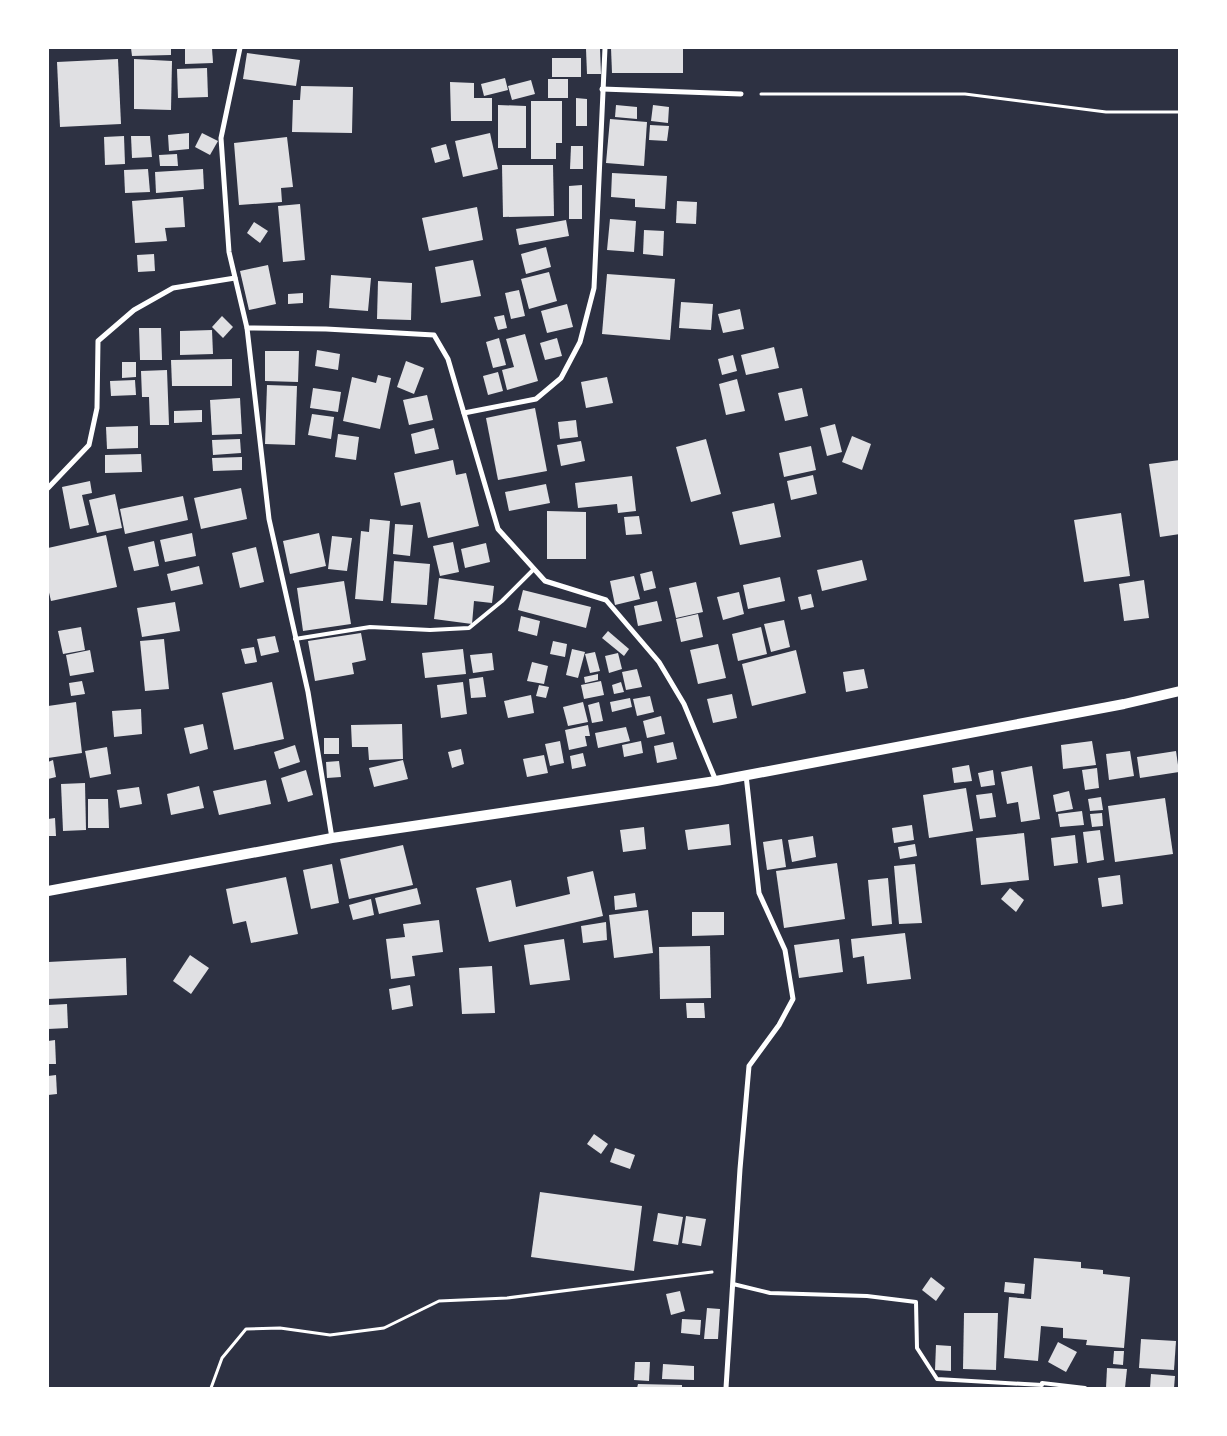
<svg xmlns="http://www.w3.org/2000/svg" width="1227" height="1436" font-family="'PT Sans',sans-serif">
	<rect width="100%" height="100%" fill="#2d3142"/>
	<g fill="#e0e0e3">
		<path d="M131,48H171V55L132,56Z"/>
		<path d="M185,48H212L213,63L185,64Z"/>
		<path d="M611,48H683V73H612Z"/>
		<path d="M586,49H600L601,74H587Z"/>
		<path d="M247,53L300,60L296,86L243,79Z"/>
		<rect x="552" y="58" width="29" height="19"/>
		<path d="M118,59L121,124L60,127L57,62Z"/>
		<path d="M134,59L172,61L171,110L134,109Z"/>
		<path d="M207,68L208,97L178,98L177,69Z"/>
		<path d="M505,78L508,90L484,96L481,84Z"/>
		<rect x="548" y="79" width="20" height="19"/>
		<path d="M531,80L535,94L512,100L508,86Z"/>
		<path d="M450,82L474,83V98H492V121H451Z"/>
		<path d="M301,86L353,87L352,133L292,132L293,100H300Z"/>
		<path d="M576,98L587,99V126H576Z"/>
		<path d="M531,101H562V143H556V159H531Z"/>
		<path d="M498,105L526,106V148H498Z"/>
		<path d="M616,105L637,107V119L615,117Z"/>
		<path d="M653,105L669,107L668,123L651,121Z"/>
		<path d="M610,119L647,122L644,166L606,163Z"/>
		<path d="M650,125L669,126L667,141L649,140Z"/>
		<path d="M189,133V149L169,151L168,135Z"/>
		<path d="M202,133L218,141L210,155L195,147Z"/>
		<path d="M490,133L498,169L463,177L455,141Z"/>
		<path d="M124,136L125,164L105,165L104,137Z"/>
		<path d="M131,136H150L152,157L132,158Z"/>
		<path d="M287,137L293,187L281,188L282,202L239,205L234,143Z"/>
		<path d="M446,144L450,159L435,163L431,148Z"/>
		<path d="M571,146H583V169H570Z"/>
		<path d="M177,154L178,166H160L159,155Z"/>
		<path d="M502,165H553L554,216L503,217Z"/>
		<path d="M148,169L150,192L125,193L124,170Z"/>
		<path d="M203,169L204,189L156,193L155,172Z"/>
		<path d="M612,173L667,176L665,209L635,207V199L611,197Z"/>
		<path d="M582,185V219H569V186Z"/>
		<path d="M183,197L185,227L165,228L167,241L135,243L132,201Z"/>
		<path d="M677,201L697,202L696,224L676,223Z"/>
		<path d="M300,204L305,260L283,262L278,206Z"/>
		<path d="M477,207L483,240L429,251L422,218Z"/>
		<path d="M610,219L636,221L634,252L607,250Z"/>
		<path d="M566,220L569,236L519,245L516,229Z"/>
		<path d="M254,222L268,231L260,243L247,233Z"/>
		<path d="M644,230L664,231L663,256L643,254Z"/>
		<path d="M546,247L551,267L526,274L521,254Z"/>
		<path d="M154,254L155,271L138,272L137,255Z"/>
		<path d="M473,260L481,296L441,303L435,267Z"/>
		<path d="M268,265L276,304L249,310L240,271Z"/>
		<path d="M549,272L557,301L529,309L521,279Z"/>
		<path d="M607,274L675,279L670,340L602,334Z"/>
		<path d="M331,275L371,278L368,311L329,308Z"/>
		<path d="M378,281L412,283L411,320L377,319Z"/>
		<path d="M519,290L525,316L511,319L505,293Z"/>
		<path d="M303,293V303L288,304V294Z"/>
		<path d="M681,302L713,304L711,330L679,328Z"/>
		<path d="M567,304L573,327L547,333L541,311Z"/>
		<path d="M740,309L744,329L723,333L718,314Z"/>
		<path d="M504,315L507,328L498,330L494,317Z"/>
		<path d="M222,316L233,327L223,338L212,327Z"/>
		<path d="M139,328H161L162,360H140Z"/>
		<path d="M212,330L213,354L180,355V331Z"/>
		<path d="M525,334L538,381L507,390L502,370L514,367L506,339Z"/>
		<path d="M499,338L506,365L493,368L486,342Z"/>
		<path d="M557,338L562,356L545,360L540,343Z"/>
		<path d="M774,347L779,368L746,375L741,355Z"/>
		<path d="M317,350L340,354L338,370L315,366Z"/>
		<path d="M265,351H299L298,382L265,381Z"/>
		<path d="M733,355L737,371L722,375L718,359Z"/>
		<path d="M232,359V386H172L171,360Z"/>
		<path d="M406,361L424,368L414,394L397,387Z"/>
		<path d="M122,362H136V377L122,378Z"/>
		<path d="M167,370L169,425H150L149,397H142L141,371Z"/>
		<path d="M498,372L503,391L488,395L483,376Z"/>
		<path d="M378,375L391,378L380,429L343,421L352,377L376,383Z"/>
		<path d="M607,377L613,403L586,408L581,382Z"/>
		<path d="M737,379L745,411L726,415L719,384Z"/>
		<path d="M135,380L136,395L111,396L110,381Z"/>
		<path d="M267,385L297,386L295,445L265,444Z"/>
		<path d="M313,388L341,392L338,412L310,408Z"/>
		<path d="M802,388L808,416L785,421L778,393Z"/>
		<path d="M427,395L433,420L409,425L403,400Z"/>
		<path d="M240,398L242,434L212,435L210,400Z"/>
		<path d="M535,408L547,471L498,480L486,418Z"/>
		<path d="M202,410V422L174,423V411Z"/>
		<path d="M312,414L334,417L331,439L308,435Z"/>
		<path d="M576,420L578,437L560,439L558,422Z"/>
		<path d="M835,424L842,452L827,456L820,428Z"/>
		<path d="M138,426V448L107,449L106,427Z"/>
		<path d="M434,428L439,449L415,454L411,434Z"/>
		<path d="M338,434L359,437L356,460L335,457Z"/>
		<path d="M852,436L871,444L862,470L842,462Z"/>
		<path d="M240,439L241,453L213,455L212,440Z"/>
		<path d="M706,439L721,494L691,502L676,447Z"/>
		<path d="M581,441L585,461L561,466L557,445Z"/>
		<path d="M811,446L816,470L784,477L779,453Z"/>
		<path d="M141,454L142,472L105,473V455Z"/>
		<path d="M242,457V470L213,471L212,458Z"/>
		<path d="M453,460L456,475L466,473L479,526L428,538L420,502L401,506L394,473Z"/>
		<path d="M1180,460V534L1160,537L1149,464Z"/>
		<path d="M813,475L817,494L791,500L787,481Z"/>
		<path d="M632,476L636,511L618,513L617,504L578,508L575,483Z"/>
		<path d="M90,481L92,493L82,495L89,525L70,529L62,487Z"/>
		<path d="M546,484L550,503L509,511L505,492Z"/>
		<path d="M241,488L247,519L201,529L194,498Z"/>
		<path d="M115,494L122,528L97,533L89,500Z"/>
		<path d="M183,496L188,520L125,534L120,509Z"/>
		<path d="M774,503L781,537L740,545L732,512Z"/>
		<path d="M547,511L586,512V559H547Z"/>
		<path d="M1121,513L1130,576L1084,582L1074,520Z"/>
		<path d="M639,516L642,534L626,535L624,517Z"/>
		<path d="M370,519L390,521L383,601L355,599L361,531L369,532Z"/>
		<path d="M395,524L413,525L410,556L393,554Z"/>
		<path d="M192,533L196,556L165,562L160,540Z"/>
		<path d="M319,533L326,566L290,574L283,541Z"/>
		<path d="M106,535L117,587L51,601L48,588V548Z"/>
		<path d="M332,536L352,538L347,571L328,569Z"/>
		<path d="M154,541L159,566L134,571L128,547Z"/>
		<path d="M453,542L459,572L440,576L433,546Z"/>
		<path d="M486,543L490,562L465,568L461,549Z"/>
		<path d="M256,547L264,582L240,588L232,553Z"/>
		<path d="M862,560L867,580L822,591L817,570Z"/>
		<path d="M394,561L430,564L427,605L391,603Z"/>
		<path d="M199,566L203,584L171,591L167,574Z"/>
		<path d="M652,571L656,588L644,591L640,574Z"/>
		<path d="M634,576L640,599L615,605L610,581Z"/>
		<path d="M780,577L785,601L748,609L743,585Z"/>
		<path d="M439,578L494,586L492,603L474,601L472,624L434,619Z"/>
		<path d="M1144,580L1149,618L1124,621L1119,584Z"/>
		<path d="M344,581L351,624L303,631L297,588Z"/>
		<path d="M696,582L703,612L676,618L669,588Z"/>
		<path d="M523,590L591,607L586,628L518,610Z"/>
		<path d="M739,592L744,614L723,620L717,597Z"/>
		<path d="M811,594L814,607L801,610L798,597Z"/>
		<path d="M657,601L662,621L638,626L634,606Z"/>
		<path d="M175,602L180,631L142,637L137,608Z"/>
		<path d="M698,614L703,637L681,642L676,619Z"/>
		<path d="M521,616L540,621L537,636L518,631Z"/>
		<path d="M784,620L790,647L771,652L764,624Z"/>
		<path d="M81,627L85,650L63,654L58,631Z"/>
		<path d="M761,627L767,654L738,661L732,634Z"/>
		<path d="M608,631L629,649L624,656L602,638Z"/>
		<path d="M361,633L366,660L352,663L354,674L315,681L308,641Z"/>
		<path d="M275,636L279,652L261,656L257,639Z"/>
		<path d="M164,639L169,689L145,691L140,641Z"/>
		<path d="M553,641L567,644L565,657L550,654Z"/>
		<path d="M718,644L726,678L698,684L690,650Z"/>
		<path d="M254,647L257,662L245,664L241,649Z"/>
		<path d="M463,649L466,674L425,678L422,653Z"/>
		<path d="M572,649L585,652L578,678L566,675Z"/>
		<path d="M90,650L94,672L70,676L66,655Z"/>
		<path d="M796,650L806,693L752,706L742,664Z"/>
		<path d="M595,652L600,671L590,673L585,654Z"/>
		<path d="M492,653L494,670L473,673L470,655Z"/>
		<path d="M618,653L622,669L609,673L605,656Z"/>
		<path d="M532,662L548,666L544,684L527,681Z"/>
		<path d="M637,669L642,687L626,690L622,672Z"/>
		<path d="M864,669L868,688L846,692L843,672Z"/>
		<path d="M598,674V680L585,683L584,677Z"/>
		<path d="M483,677L486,697L471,698L469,679Z"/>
		<path d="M82,681L85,694L71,696L69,683Z"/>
		<path d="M601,681L604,695L584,699L581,685Z"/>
		<path d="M272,682L284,739L234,750L222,693Z"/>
		<path d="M463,682L467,714L441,718L437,685Z"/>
		<path d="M621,682L624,692L614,694L612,685Z"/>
		<path d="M539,685L549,687L546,698L536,696Z"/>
		<path d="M732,694L737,718L713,723L707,699Z"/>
		<path d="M531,695L534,713L508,718L504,701Z"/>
		<path d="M650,696L654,712L637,716L633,699Z"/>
		<path d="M630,698L632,707L612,712L610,702Z"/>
		<path d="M76,702L82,753L48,758V706Z"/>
		<path d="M583,702L588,722L568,726L563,707Z"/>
		<path d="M599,702L603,721L592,723L588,705Z"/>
		<path d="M141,709L142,734L114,737L112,711Z"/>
		<path d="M661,716L665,734L647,738L643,721Z"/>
		<path d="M203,724L208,749L190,754L184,728Z"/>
		<path d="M402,724L403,759L369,760L368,747H352L351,725Z"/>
		<path d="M588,725L590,736H585L587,746L569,750L565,730Z"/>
		<path d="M626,727L630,741L598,748L595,733Z"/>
		<rect x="324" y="738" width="15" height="16"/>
		<path d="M560,741L564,763L550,766L545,744Z"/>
		<path d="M641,741L643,753L624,757L622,745Z"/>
		<path d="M1092,741L1096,765L1063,769L1061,745Z"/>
		<path d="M673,742L677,759L657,763L654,746Z"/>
		<path d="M295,745L300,762L279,769L274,752Z"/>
		<path d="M107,747L111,774L90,778L85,751Z"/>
		<path d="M461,749L464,764L452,768L448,752Z"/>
		<path d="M1130,751L1134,776L1109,780L1106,754Z"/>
		<path d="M1176,751L1179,772L1140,778L1137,757Z"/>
		<path d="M583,753L586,766L572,769L570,756Z"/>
		<path d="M544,755L548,773L527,777L523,759Z"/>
		<path d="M53,760L56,777L48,779V762Z"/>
		<path d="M403,760L408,779L374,787L369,768Z"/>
		<path d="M339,761L341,777L327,778L326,762Z"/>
		<path d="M969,765L972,781L954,783L952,768Z"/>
		<path d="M1032,766L1040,819L1021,822L1018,802L1007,804L1001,772Z"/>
		<path d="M1097,768L1099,788L1085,790L1082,770Z"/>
		<path d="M306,770L313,795L288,802L281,778Z"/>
		<path d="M993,770L995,785L981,787L978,773Z"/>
		<path d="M266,780L271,804L219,815L213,791Z"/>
		<path d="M85,783L86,830L63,831L61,784Z"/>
		<path d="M199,786L204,808L171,815L167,794Z"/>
		<path d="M139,787L142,804L120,808L117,790Z"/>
		<path d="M966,788L973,831L929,838L923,795Z"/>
		<path d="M1069,791L1073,809L1056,812L1053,795Z"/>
		<path d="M992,793L996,817L980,819L976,795Z"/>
		<path d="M1101,797L1103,810L1090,811L1088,799Z"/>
		<path d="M1165,798L1173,854L1115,862L1108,806Z"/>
		<path d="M88,799H108L109,828H88Z"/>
		<path d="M1082,811L1084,825L1060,827L1058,814Z"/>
		<path d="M1102,813L1103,826L1092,827L1090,814Z"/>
		<path d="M55,818L56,836H48V819Z"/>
		<path d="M729,824L731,845L688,850L685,830Z"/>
		<path d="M912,825L914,840L894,843L892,828Z"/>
		<path d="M644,827L646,849L623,852L620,830Z"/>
		<path d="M1100,830L1104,860L1087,863L1083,832Z"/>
		<path d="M1024,833L1029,880L981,885L976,838Z"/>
		<path d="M1075,835L1078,863L1054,866L1051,838Z"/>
		<path d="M813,836L816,857L792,862L788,840Z"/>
		<path d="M782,839L786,867L767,870L763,842Z"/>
		<path d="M915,844L917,856L900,859L898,847Z"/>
		<path d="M403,845L413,885L349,899L340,859Z"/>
		<path d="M837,863L845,919L784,928L776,871Z"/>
		<path d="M332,864L339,903L311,909L303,870Z"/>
		<path d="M915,864L922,923L899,924L894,866Z"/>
		<path d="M593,871L603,916L489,942L476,888L511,880L516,907L570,894L567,877Z"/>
		<path d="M1120,875L1123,904L1102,907L1098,878Z"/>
		<path d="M286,877L298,934L251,943L246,921L233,924L226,889Z"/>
		<path d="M888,878L892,924L872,926L868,880Z"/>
		<path d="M417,888L421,904L379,914L375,898Z"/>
		<path d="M1010,888L1024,900L1016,912L1001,899Z"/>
		<path d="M635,893L637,907L615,910L614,896Z"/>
		<path d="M371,899L374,915L353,920L349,905Z"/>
		<path d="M648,910L653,953L614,958L609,915Z"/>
		<path d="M692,912H724V935L692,936Z"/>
		<path d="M439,920L443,952L412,956L415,976L391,979L386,939L405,937L403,924Z"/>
		<path d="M606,922L607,940L583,943L581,926Z"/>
		<path d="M905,933L911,979L867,984L864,956L853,958L851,939Z"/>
		<path d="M564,939L570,980L530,985L524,945Z"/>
		<path d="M839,939L843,972L799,978L794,945Z"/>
		<path d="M710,946L711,998L660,999L659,947Z"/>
		<path d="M190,955L209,968L191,994L173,981Z"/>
		<path d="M126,958L127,995L48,999V962Z"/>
		<path d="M492,966L495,1013L462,1014L459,968Z"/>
		<path d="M410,985L413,1006L392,1010L389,989Z"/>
		<path d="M686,1003H704L705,1018H687Z"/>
		<path d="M67,1004L68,1028L48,1029V1005Z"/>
		<path d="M55,1040L56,1064H48V1041Z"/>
		<path d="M56,1075L57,1094L48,1095V1076Z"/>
		<path d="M594,1134L608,1144L601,1154L587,1144Z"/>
		<path d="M615,1148L635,1155L630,1169L610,1162Z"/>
		<path d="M540,1192L642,1206L634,1271L531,1257Z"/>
		<path d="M658,1213L683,1217L678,1245L653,1241Z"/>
		<path d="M686,1216L706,1219L701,1246L682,1243Z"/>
		<path d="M1034,1258L1081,1262V1268L1103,1270V1274L1130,1277L1124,1348L1086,1345L1087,1340L1063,1338V1328L1041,1326L1038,1361L1004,1358L1009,1297L1031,1299Z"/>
		<path d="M931,1277L945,1288L936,1301L922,1290Z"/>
		<path d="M1005,1282L1025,1284L1024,1294L1004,1292Z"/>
		<path d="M680,1291L685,1311L671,1315L666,1294Z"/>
		<path d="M707,1308L720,1309L718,1339H704Z"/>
		<path d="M964,1313H998L996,1370L963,1369Z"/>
		<path d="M682,1319L701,1320L700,1335L681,1333Z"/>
		<path d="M1141,1339L1176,1341L1174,1370L1139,1368Z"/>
		<path d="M1058,1342L1077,1352L1066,1372L1048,1362Z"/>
		<path d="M936,1345L951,1346V1371L935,1370Z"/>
		<path d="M1114,1351H1124L1123,1365L1113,1364Z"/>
		<path d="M635,1362H650L649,1381L634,1380Z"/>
		<path d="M663,1364L694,1366V1380L662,1379Z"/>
		<path d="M1107,1368L1127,1369L1125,1388H1106Z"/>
		<path d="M1151,1374L1175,1376L1174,1388H1150Z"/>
		<path d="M638,1384L682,1385V1388H637Z"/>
	</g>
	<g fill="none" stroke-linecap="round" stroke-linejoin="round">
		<g stroke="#fff" stroke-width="3">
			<path d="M761,94H965L1106,112H1180"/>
			<path d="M211,1388L222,1358L246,1329L280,1328L330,1335L384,1328L439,1301L507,1298L712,1272"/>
		</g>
		<g stroke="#fff" stroke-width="4">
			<path d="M295,639L370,627L430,630L469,628L502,601L534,569"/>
			<path d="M733,1284L770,1293L867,1296L916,1302L917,1348L937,1379L1042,1385V1383L1085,1388"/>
		</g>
		<g stroke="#fff" stroke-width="5">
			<path d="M240,48L221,138L229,252L247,328L269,519L308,692L332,838"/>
			<path d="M602,89L741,94"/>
			<path d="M247,328L326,329L434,335L448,359L498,529L545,581L606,600L659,662L684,704L716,781"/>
			<path d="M464,413L536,399L561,378L580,342L594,288L605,48"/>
			<path d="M48,488L89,445L97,408L98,341L134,310L173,288L235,278"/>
			<path d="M726,1388L740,1169L749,1066L779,1025L793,999L785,950L759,893L746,775"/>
		</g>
		<path stroke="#fff" stroke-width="10" d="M48,891L332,838L716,781L1124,704L1180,691"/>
	</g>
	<rect width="1227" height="1436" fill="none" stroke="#ffffff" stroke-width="98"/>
</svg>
